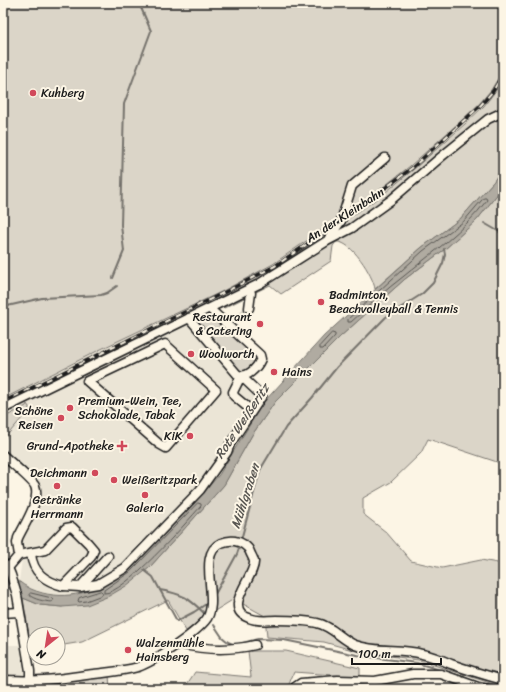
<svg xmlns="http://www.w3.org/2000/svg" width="506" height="692" font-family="Sriracha,sans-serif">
	<rect width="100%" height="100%" fill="#fcf5e5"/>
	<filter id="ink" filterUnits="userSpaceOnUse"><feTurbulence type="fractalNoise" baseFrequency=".025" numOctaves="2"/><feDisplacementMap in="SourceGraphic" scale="8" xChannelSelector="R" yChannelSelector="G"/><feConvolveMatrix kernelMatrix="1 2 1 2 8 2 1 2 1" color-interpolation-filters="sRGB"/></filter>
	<g filter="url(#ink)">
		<g fill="#ebe5d6">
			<path d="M503,66V81L484,106L414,169L381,196L340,224L277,267L235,290L182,316L241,384L263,403L254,416L229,460L219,475L203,493L116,577L102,587L82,593L67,596L49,594L31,589L19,581L22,559L17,537L39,488L3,453V399L99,350L223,291L273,264L377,192L410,166L480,103L499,77Z"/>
			<path d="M3,645H20L24,675L3,676Z"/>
		</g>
		<g fill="#dbd5c8" stroke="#7c7872">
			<path d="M3,3H499L503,22V66L499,77L491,90L480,103L462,120L410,166L377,192L273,264L223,291L99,350L3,399Z"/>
			<path d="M503,81V167L494,181L460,219L421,248L375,289C373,275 351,240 336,242L333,246L331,261L281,294L270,285L224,308L219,297L277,267L340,224L381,196L414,169L465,124L484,106Z"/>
			<path d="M503,187V464L428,439L421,453L391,482L363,498V514L386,532L411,561L442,568L481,560L503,564V687L418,660L356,651L324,642L267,637L265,616L234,599L205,617L186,631L168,600L82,642L58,646V634H34V647H31L34,642L33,637L29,636L23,598L40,605L62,607L149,568L224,485L252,435L275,402L341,336L405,279L445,249L477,220Z"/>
			<path d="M203,316H210L214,318L256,356V361L246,371L241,372L238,370L196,322L197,321V320Z"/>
			<path d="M27,404L29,407V410L3,440V418L26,406Z"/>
			<path d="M248,651H286L360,668V677L294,672L287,689H184L195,672L251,677Z"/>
			<path d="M109,675L110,689H38L45,684Z"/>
		</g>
		<path fill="#b0aba1" stroke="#75726c" d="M503,167V187L477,220L445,249L405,279L341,336L275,402L252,435L224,485L149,568L126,586L109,596L87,605L62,607L40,605L23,598L3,585V570C12,576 21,584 31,589C61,602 91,594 116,577L203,493L219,475L263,403L324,336L421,248L460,219L494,181Z"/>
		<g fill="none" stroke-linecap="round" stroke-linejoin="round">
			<g stroke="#575551" stroke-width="1">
				<path d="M484,198H486L487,200C464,231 433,252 404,276C385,290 368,307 351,322H348V319L423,251L463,222Z"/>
				<path d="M332,333L335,334V336L323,349H320V346Z"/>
				<path d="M198,503L201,504V506C186,523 123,595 104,593V590L130,572Z"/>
				<path d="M101,591L103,593L102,595L86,601L79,602L78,601L79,598Z"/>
				<path d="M31,593L52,598L53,601L51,602C44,601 35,600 29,595Z"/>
			</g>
			<g stroke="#75726c" stroke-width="2">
				<path d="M484,223L503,234"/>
				<path d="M113,278L124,251L121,225L124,104L151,31L139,3"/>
				<path d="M3,307L42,298L101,295L107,293L117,286"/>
				<path d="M241,540L260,470L286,427L312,398L337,367L386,317L422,294L433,283L443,263L445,254L444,249"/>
				<path d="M144,570L153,577L160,590C183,594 189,598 205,614"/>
				<path d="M160,590L177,621L194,612L209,602"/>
				<path d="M214,596L237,554L240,545"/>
				<path d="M214,625L222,637L228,642L235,645L258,639L284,640L362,656L417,663L460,676L479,683L503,689"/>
			</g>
			<path stroke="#dad4c7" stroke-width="8" stroke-dasharray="8 4" stroke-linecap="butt" d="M241,317L249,308"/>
			<defs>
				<g id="minor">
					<path d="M329,238L341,221L352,186L385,158"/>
					<path d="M249,308L251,293L249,289"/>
					<path d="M189,318L237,374C246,380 257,368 261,359L260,355L210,309"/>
					<path d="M165,344L216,390L166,448L159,444L87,381Z"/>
					<path d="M3,409L259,284L327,241L352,228L391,200L441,157L488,119L503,112"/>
					<path d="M3,455C9,461 32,480 35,486C41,500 24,525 18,538L17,543L19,555L8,568"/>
					<path d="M19,555L45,550L66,528L72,527L88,543L94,550L91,557L63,586C45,581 33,573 31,554"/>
					<path d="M3,563L8,568L11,575L17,595L30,671V689"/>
					<path d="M63,586L80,587L98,584L125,568L200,490L227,452L230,444L262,396L241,376L233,392L234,396L252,411"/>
					<path d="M80,587L108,556"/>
					<path d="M3,613L19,612"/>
					<path d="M179,644C205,650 229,651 255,645"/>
					<path d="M3,680C17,680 30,681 44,680C61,679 78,676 94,674C109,672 124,671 138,667C155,661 193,635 205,621C222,603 195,555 221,543C226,541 230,540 235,541C241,542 248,546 250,552C251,555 254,559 254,562C255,577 221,608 249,618C258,622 268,620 276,620C290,620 304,620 317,623C332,626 341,639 355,645C376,653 401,648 422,654C432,656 442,660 451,664C468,670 485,675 503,680"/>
					<path d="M294,689L295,687L301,683L338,680L375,681L413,674H441L478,687L488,689"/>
				</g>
			</defs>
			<use href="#minor" stroke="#1c1c1c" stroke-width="11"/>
			<use href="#minor" stroke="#fcf5e5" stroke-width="8"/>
			<defs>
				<g id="rail">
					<path d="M502,3L503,9"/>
					<path d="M3,402L229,290L275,266L341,221L412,168L481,105L493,91L503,74"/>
				</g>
			</defs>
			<use href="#rail" stroke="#1c1c1c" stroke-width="3.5"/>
			<use href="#rail" stroke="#fcf5e5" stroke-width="2" stroke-dasharray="6" stroke-linecap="butt"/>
		</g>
	</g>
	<g fill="#d1495b" stroke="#fcf5e5" stroke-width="1.5">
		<circle cx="33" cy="93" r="4"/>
		<circle cx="321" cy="302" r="4"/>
		<circle cx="260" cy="324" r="4"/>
		<circle cx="191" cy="354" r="4"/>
		<circle cx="274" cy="372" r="4"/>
		<circle cx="70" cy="408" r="4"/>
		<circle cx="61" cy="418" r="4"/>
		<circle cx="190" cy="436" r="4"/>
		<path d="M120 440h4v4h4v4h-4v4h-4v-4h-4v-4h4z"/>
		<circle cx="95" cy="473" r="4"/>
		<circle cx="114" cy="480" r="4"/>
		<circle cx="57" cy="486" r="4"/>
		<circle cx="145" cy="495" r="4"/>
		<circle cx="128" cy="650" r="4"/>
	</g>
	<g text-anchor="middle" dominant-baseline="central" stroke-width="4" stroke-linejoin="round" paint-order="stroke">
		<g font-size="12" fill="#1c1c1c" stroke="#fcf5e5" text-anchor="start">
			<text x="41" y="93">Kuhberg</text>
			<text x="329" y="295">Badminton,<tspan x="329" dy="14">Beachvolleyball &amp; Tennis</tspan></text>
			<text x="252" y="317" text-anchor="end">Restaurant<tspan x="252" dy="14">&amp; Catering</tspan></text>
			<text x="199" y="354">Woolworth</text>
			<text x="282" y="372">Hains</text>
			<text x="78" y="401">Premium-Wein, Tee,<tspan x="78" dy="14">Schokolade, Tabak</tspan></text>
			<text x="53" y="411" text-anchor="end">Schöne<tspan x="53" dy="14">Reisen</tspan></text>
			<text x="182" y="436" text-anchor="end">KiK</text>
			<text x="114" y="446" text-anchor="end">Grund-Apotheke</text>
			<text x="87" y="473" text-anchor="end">Deichmann</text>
			<text x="122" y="480">Weißeritzpark</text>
			<text x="57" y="500" text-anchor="middle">Getränke<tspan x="57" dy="14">Herrmann</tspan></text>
			<text x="145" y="508" text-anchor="middle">Galeria</text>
			<text x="136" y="643">Walzenmühle<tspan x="136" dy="14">Hainsberg</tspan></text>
		</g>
		<g font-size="12" fill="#1c1c1c" stroke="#fcf5e5">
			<text transform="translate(345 215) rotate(-33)">An der Kleinbahn</text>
		</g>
		<g font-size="13" font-style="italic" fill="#575551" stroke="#fcf5e5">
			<text transform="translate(242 421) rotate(-56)">Rote Weißeritz</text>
			<text transform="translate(245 496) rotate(-72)">Mühlgraben</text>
		</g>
	</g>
	<rect width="506" height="692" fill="none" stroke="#fcf5e5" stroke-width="16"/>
	<rect x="8" y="8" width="490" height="676" fill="none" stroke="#1c1c1c" stroke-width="1.5" filter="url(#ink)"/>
	<g transform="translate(46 646) rotate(210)"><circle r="19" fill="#fcf5e5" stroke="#a29e95"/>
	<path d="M0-3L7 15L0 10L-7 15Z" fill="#d1495b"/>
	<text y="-6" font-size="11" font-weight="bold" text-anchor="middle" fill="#1c1c1c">N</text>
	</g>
	<path d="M352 658v6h89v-6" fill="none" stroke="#1c1c1c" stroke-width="2"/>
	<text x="358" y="658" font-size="12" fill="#1c1c1c" stroke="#fcf5e5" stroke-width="3" paint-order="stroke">100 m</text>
</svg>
